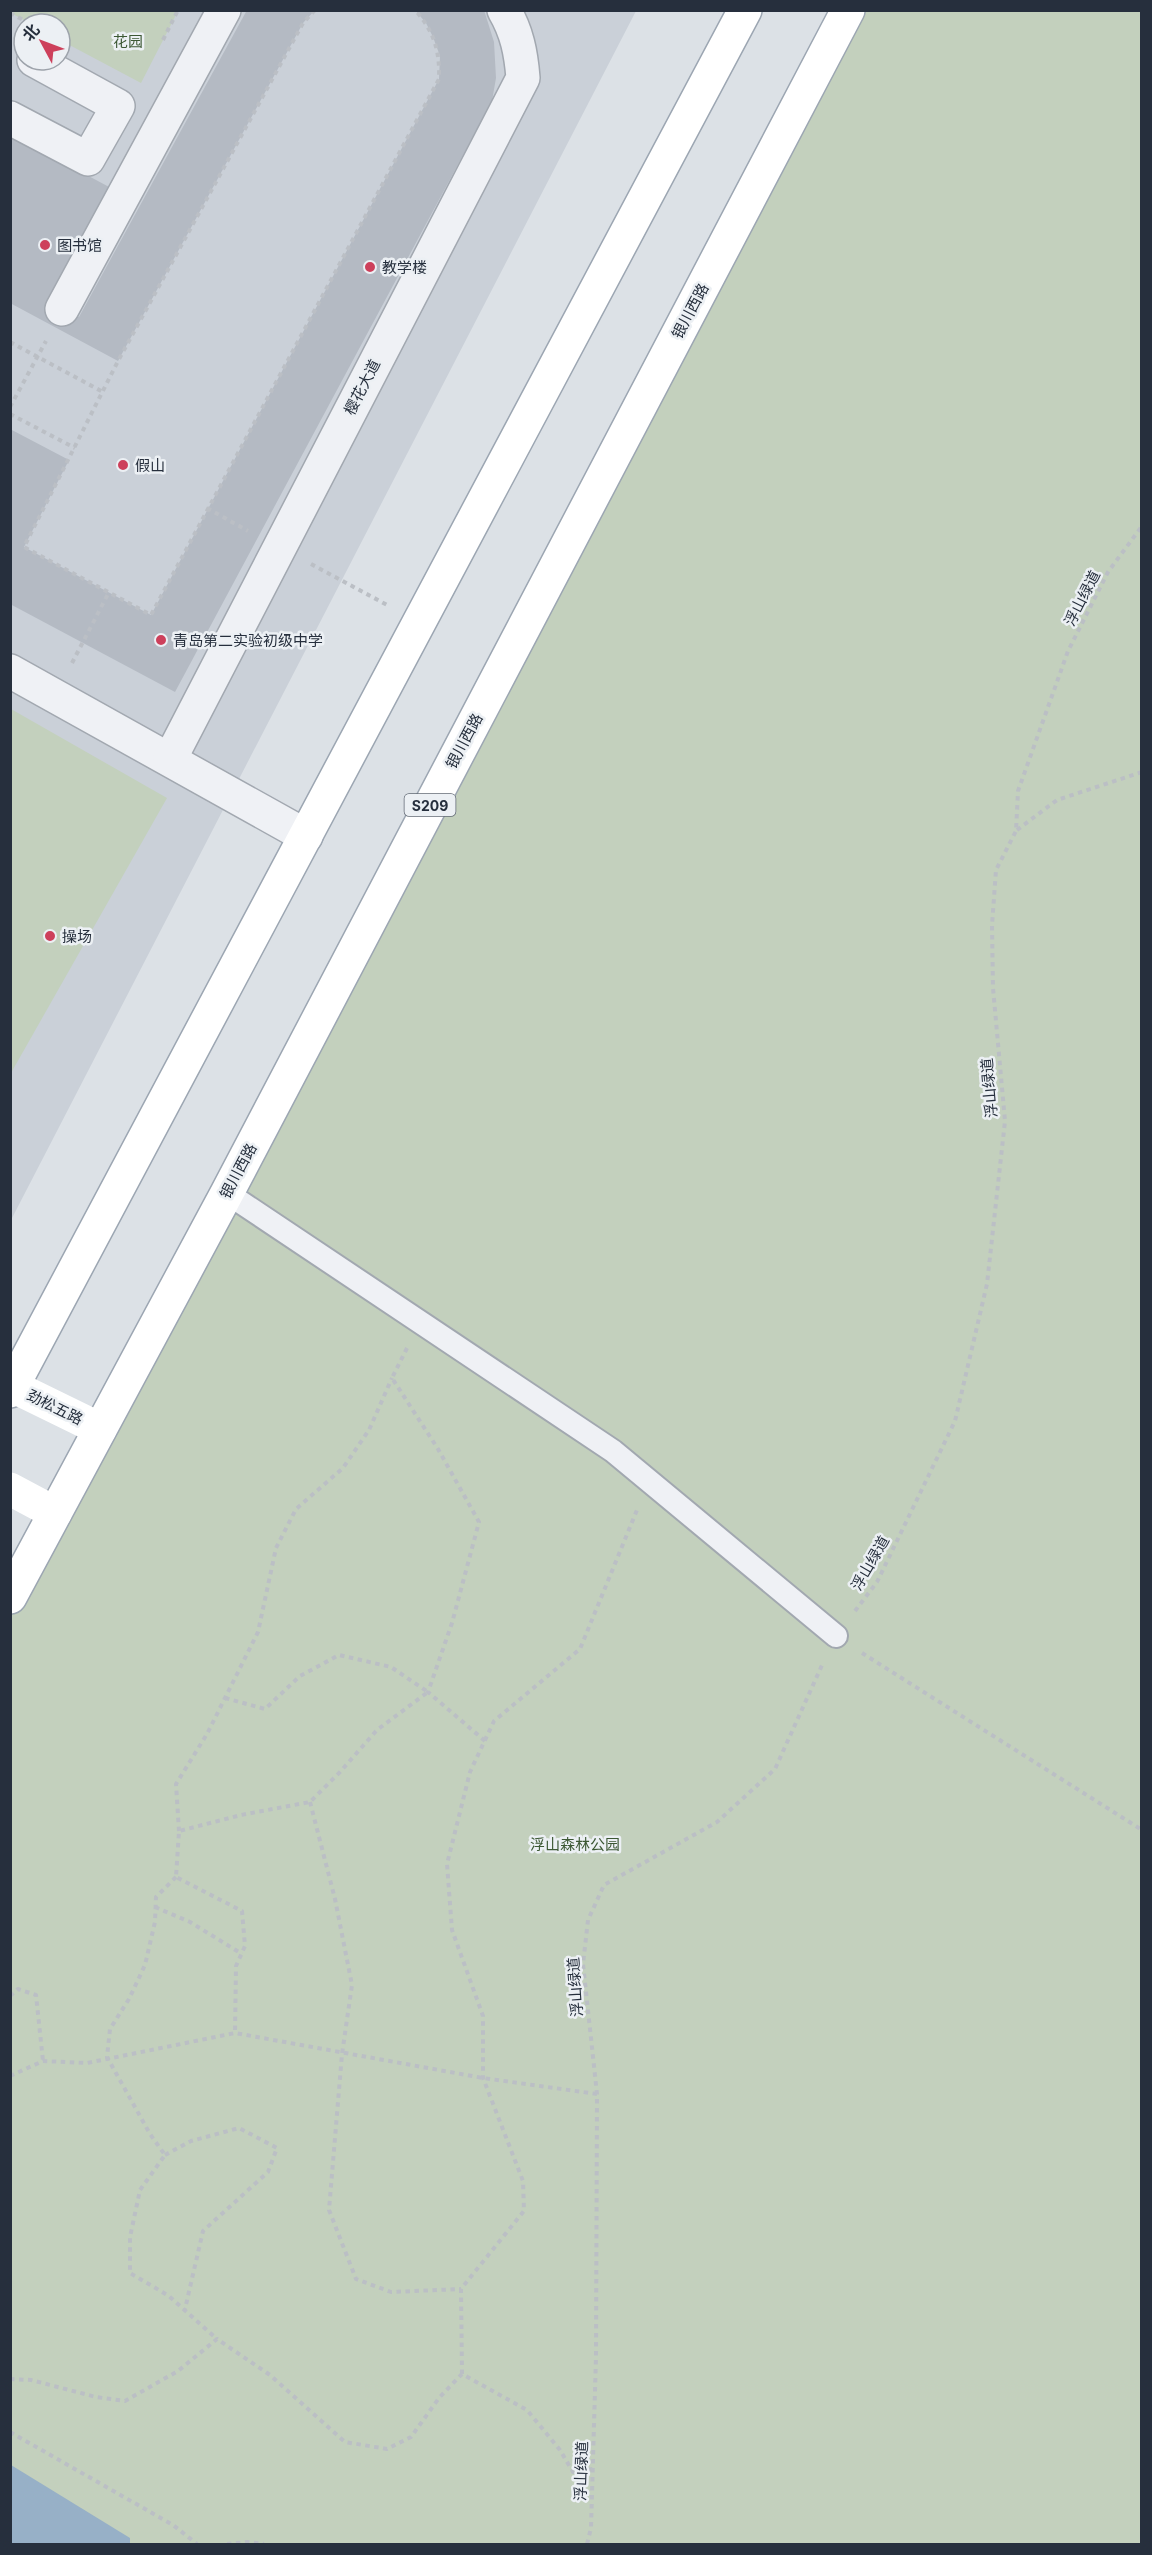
<svg xmlns="http://www.w3.org/2000/svg" width="1152" height="2555" font-family="Inter,'Noto Sans SC',sans-serif">
	<rect width="100%" height="100%" fill="#dce1e6"/>
	<path fill="#cad0d8" fill-rule="evenodd" d="M11,11H636L11,1220ZM24,24H60V60H24Z"/>
	<g fill="#c3d0bd">
		<path d="M10,11L11,10L178,11L141,83L60,40V24H31L11,13Z"/>
		<path d="M848,11H1141V2544H11V1597Z"/>
		<path d="M11,709L167,798L11,1073Z"/>
	</g>
	<path fill="#97b0c7" d="M11,2465L130,2538V2544H11Z"/>
	<g fill="#b4bac3">
		<path d="M247,10H315L303,23L118,361L10,303V134L111,188L49,301L79,317Z"/>
		<path d="M415,10H484L494,42L496,78L492,101L175,692L10,604V429L69,460L24,547L151,615L439,79L440,56L433,37L426,23Z"/>
	</g>
	<g fill="none" stroke-linecap="round" stroke-linejoin="round">
		<defs>
			<path id="service" d="M227,1193L613,1451L836,1636"/>
			<g id="minor">
				<path d="M10,118L88,159L118,106L34,60"/>
				<path d="M62,309L224,10"/>
				<path d="M10,671L306,836"/>
				<path d="M170,759L523,78C521,53 517,32 504,10"/>
			</g>
			<g id="primary">
				<path d="M10,1391L745,10"/>
				<path d="M10,1597L227,1193L848,10"/>
			</g>
		</defs>
		<use href="#service" stroke="#a2a8b0" stroke-width="26"/>
		<use href="#minor" stroke="#a2a8b0" stroke-width="36"/>
		<use href="#primary" stroke="#9ca6b2" stroke-width="36"/>
		<g stroke="#bbbfc5" stroke-width="4" stroke-dasharray="4.5 4.5" stroke-linecap="butt">
			<path d="M315,10L303,23L118,361L24,547L151,615L439,79C440,51 434,31 415,10"/>
			<path d="M10,13L31,24"/>
			<path d="M163,40L178,10"/>
			<path d="M10,342L103,392"/>
			<path d="M10,407L46,341"/>
			<path d="M10,414L75,448"/>
			<path d="M207,508L248,531"/>
			<path d="M311,564L389,606"/>
			<path d="M72,663L109,592"/>
			<path d="M1017,830L1057,800L1142,772"/>
			<path d="M407,1348L392,1378L438,1449L479,1522L452,1623L428,1692L485,1741"/>
			<path d="M855,1611L877,1582L955,1421L987,1284L1005,1121L993,988L992,925L996,870L1016,831L1018,791L1068,651L1108,572L1142,526"/>
			<path d="M862,1653L1142,1830"/>
			<path d="M225,1698L265,1709L300,1676L339,1655L391,1667L428,1692L377,1730L340,1772L310,1802L241,1815L179,1831L176,1877L242,1911L245,1946L236,1966L235,2033"/>
			<path d="M310,1802L335,1899L352,1985L342,2054L329,2210L356,2279L391,2292L461,2289"/>
			<path d="M179,1831L176,1784L207,1734L258,1632L276,1548L296,1509L343,1468L369,1430L392,1378"/>
			<path d="M176,1877L156,1897L155,1922L145,1965L129,1999L110,2029L107,2057L150,2134L165,2155L140,2190L130,2237V2273L169,2296L217,2339"/>
			<path d="M155,1907L190,1922L242,1954"/>
			<path d="M10,1996L18,1989L36,1995L43,2061"/>
			<path d="M10,2076L43,2061L87,2063L235,2033L483,2078L597,2094"/>
			<path d="M165,2155L191,2141L239,2128L277,2148L268,2172L203,2231L185,2309"/>
			<path d="M462,2374L461,2289L524,2211L523,2181L483,2078V2016L452,1930L447,1864L470,1772L494,1721L580,1649L637,1510"/>
			<path d="M10,2379L31,2380L96,2397L125,2401L178,2371L217,2339L270,2375L345,2442L387,2449L411,2437L439,2398L462,2374L527,2410L560,2450L573,2472L593,2469"/>
			<path d="M10,2432L173,2525L197,2544"/>
			<path d="M227,2544L247,2542L264,2544"/>
			<path d="M587,2544L591,2528L596,2356L597,2094L583,1964L588,1920L604,1885L717,1822L775,1769L823,1663"/>
		</g>
		<use href="#service" stroke="#eff1f5" stroke-width="22"/>
		<use href="#minor" stroke="#eff1f5" stroke-width="33"/>
		<g stroke="#fff" stroke-width="33">
			<path d="M10,1385L100,1429"/>
			<path d="M10,1489L55,1513"/>
		</g>
		<use href="#primary" stroke="#fff" stroke-width="33"/>
	</g>
	<g fill="#cd405b" stroke="#ecf0f4" stroke-width="2">
		<circle cx="45" cy="245" r="6"/>
		<circle cx="370" cy="267" r="6"/>
		<circle cx="123" cy="465" r="6"/>
		<circle cx="161" cy="640" r="6"/>
		<circle cx="50" cy="936" r="6"/>
	</g>
	<g text-anchor="middle" dominant-baseline="central" stroke-width="5" stroke-linejoin="round" paint-order="stroke">
		<rect fill="#ecf0f4" stroke="#616974" stroke-width="1.5" x="404.5" y="794" width="51" height="22" rx="4.5"/>
		<g font-size="14" font-weight="bold" fill="#262f3d">
			<text x="430" y="805">S209</text>
		</g>
		<g font-size="15" fill="#3c5834" stroke="#ecf0f4">
			<text x="128" y="41">花园</text>
			<text x="575" y="1844">浮山森林公园</text>
		</g>
		<g font-size="15" fill="#262f3d" stroke="#ecf0f4" text-anchor="start">
			<text x="57" y="245">图书馆</text>
			<text x="382" y="267">教学楼</text>
			<text x="135" y="465">假山</text>
			<text x="173" y="640">青岛第二实验初级中学</text>
			<text x="62" y="936">操场</text>
		</g>
		<g font-size="15" fill="#262f3d" stroke="#ecf0f4">
			<text transform="translate(690 311) rotate(-62)">银川西路</text>
			<text transform="translate(362 387) rotate(-63)">樱花大道</text>
			<text transform="translate(1082 598) rotate(-63)">浮山绿道</text>
			<text transform="translate(464 741) rotate(-62)">银川西路</text>
			<text transform="translate(989 1088) rotate(-95)">浮山绿道</text>
			<text transform="translate(238 1171) rotate(-62)">银川西路</text>
			<text transform="translate(55 1407) rotate(26)">劲松五路</text>
			<text transform="translate(870 1563) rotate(-60)">浮山绿道</text>
			<text transform="translate(575 1987) rotate(-94)">浮山绿道</text>
			<text transform="translate(581 2471) rotate(-88)">浮山绿道</text>
		</g>
	</g>
	<rect width="1152" height="2555" fill="none" stroke="#262f3d" stroke-width="24"/>
	<g transform="translate(42 42) rotate(311)"><circle r="28" fill="#ecf0f4" stroke="#9da3ab" stroke-width="1.5"/>
	<path d="M0-4.5L10 22L0 15L-10 22Z" fill="#cd405b"/>
	<text y="-9" font-size="16" font-weight="bold" text-anchor="middle" fill="#262f3d">北</text>
	</g>
</svg>
